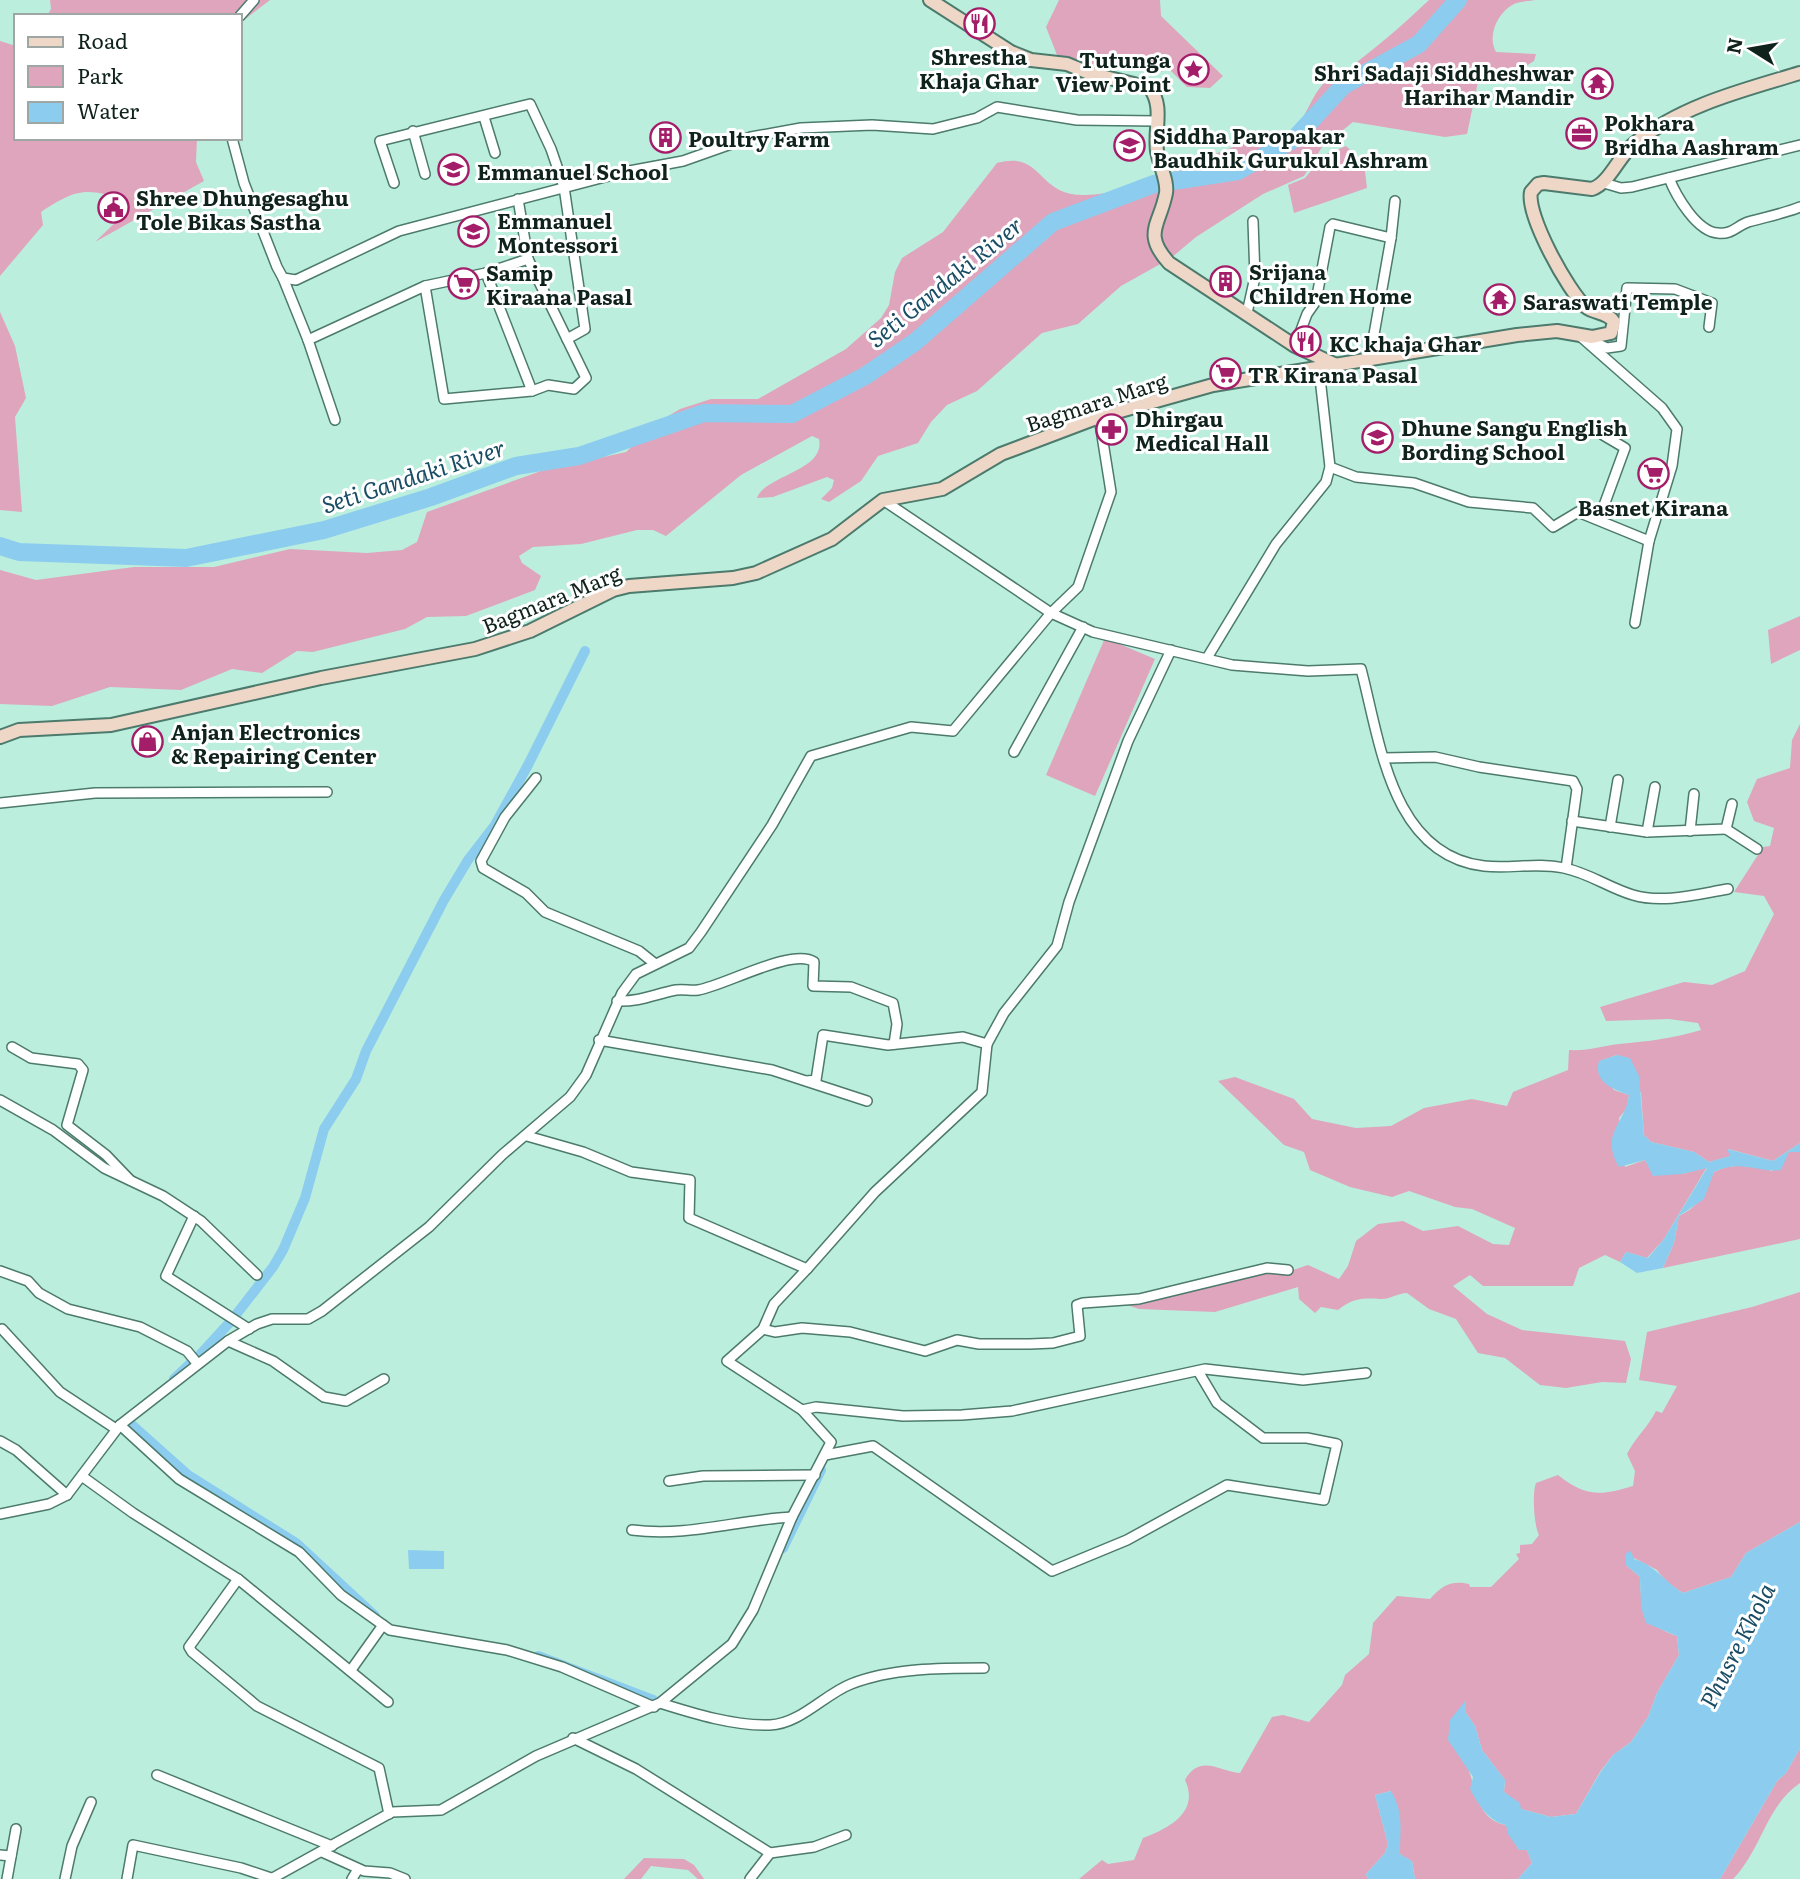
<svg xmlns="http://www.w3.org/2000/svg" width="1800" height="1879" font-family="Literata,serif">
	<rect width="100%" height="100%" fill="#bceedd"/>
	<g fill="#dea5bd">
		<path d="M50,0H270L240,23V16H47L51,9Z"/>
		<path d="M1059,0H1160L1161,16L1223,76L1210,88L1187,87L1169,69L1157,73L1132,67L1083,66L1057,55L1046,27Z"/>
		<path d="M1429,0H1536C1530,1 1520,1 1514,4C1497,13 1487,36 1496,52L1536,54L1534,61L1513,74L1483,76L1478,82L1467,134L1445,137L1353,122L1322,147L1304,176L1263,194L1196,237L1171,258L1121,286L1078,324L1042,333L977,391L947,405L931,422L918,443L878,456L861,481L829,502L821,499L832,488L834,480L827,477L773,497L757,498C765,475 826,471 819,439L812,436L741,475L666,536L653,530H637L581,544L533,547L519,556L522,563L541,576L535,590L466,616L427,617L405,629L313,652L297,651L262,673L232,669L181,690L110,687L52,706L0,704V570L36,580L134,567H214L290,549L367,553L402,550L417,542L427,512L541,471L626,452L660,421L680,409L711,399H758L846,349L881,318L889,305L895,272L902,258L943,232L997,163C1044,150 1036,196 1085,195C1137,194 1188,163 1236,146C1254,140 1276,142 1292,130C1306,120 1311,95 1325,82C1333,76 1344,72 1352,66C1379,45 1404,24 1429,0Z"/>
		<path d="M0,41L16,46V138H197L196,162L204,181L95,242L122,216L127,200C85,188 78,188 41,212L43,225L0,276Z"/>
		<path d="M1346,146L1364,163L1367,188L1294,213L1288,185L1305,178L1324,155Z"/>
		<path d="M0,312L15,346L26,398L15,417L22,512L0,510Z"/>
		<path d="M1800,616V650L1771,664L1768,630Z"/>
		<path d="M1105,638L1155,659L1095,796L1046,775Z"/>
		<path d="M1800,724V1143L1773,1161L1728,1149L1731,1156L1709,1162L1694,1152L1651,1142L1644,1135L1641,1093L1617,1055L1600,1061L1598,1067L1614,1090L1629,1095L1627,1108L1619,1118L1625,1167L1645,1160L1682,1174L1707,1167L1664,1239L1647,1258L1626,1252L1620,1262L1605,1255L1579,1268L1573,1286H1483L1470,1275L1453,1286L1487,1314L1522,1330L1625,1341L1631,1359L1626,1383L1602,1382L1566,1388L1540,1385L1505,1358L1478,1353L1456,1319L1429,1309L1407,1293C1398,1293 1388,1300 1380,1299C1362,1298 1353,1298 1338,1310L1321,1307L1315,1313L1299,1299L1298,1287L1215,1312L1139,1309L1121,1303L1266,1271L1284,1273L1308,1265L1339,1279L1348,1266L1356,1241L1378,1224L1403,1221L1423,1231L1458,1226L1493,1244L1509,1245L1515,1228L1472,1209L1455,1207L1409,1191L1392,1197L1350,1187L1310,1170L1304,1152L1284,1145L1218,1081L1235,1077L1294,1099L1312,1119L1356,1128L1391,1126L1424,1108L1472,1099L1507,1106L1513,1092L1568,1070L1569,1050C1589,1051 1601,1046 1619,1044C1649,1041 1671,1039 1701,1030L1698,1023L1669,1019L1606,1021L1600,1007L1684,982L1712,985L1745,971L1774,914L1764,896L1734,892L1763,847L1770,846L1774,828L1754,821L1747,802L1757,779L1790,768L1792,740Z"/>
		<path d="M1789,1152H1800V1239L1663,1268L1674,1243L1679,1216C1701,1205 1704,1193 1714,1172C1732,1163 1753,1164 1772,1171Z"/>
		<path d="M1800,1292V1522L1746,1553L1731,1577L1683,1593L1665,1581L1657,1570L1634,1558L1626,1565L1640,1577C1641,1611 1643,1624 1677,1636L1679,1655L1657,1693L1648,1717L1631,1742L1613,1755L1600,1772L1576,1814L1551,1817L1521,1809L1504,1792L1505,1780L1482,1750L1475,1726L1466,1713L1454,1748C1480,1767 1467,1818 1506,1825L1519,1850H1527L1532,1863L1518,1879H1415L1412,1861L1399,1854L1391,1791L1375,1795L1388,1844L1385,1853L1366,1874L1368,1879H1079L1102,1860L1108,1864L1134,1860L1143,1838C1169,1828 1200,1812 1185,1780C1200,1753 1220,1772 1240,1773L1272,1717L1283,1715L1309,1722L1342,1685L1345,1675L1369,1654L1373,1623L1397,1596L1430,1599C1442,1585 1452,1580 1469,1584L1470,1587H1491L1519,1559L1516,1554L1520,1553V1545L1532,1544L1539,1535C1534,1526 1532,1493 1536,1483L1558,1475C1586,1497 1600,1496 1633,1486L1635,1471L1627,1454C1635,1438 1648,1427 1656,1411L1662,1413L1677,1386L1639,1380L1647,1332L1752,1307Z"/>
		<path d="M1800,1748V1783C1766,1806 1762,1849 1733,1879H1720L1777,1781L1786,1773Z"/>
		<path d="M644,1858L684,1859L694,1865L704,1879H698L688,1870L651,1866L641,1879H624Z"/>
	</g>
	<g fill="#8ccdef">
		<path d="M1617,1055L1630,1058L1639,1076L1644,1135L1651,1142L1694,1152L1709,1162L1730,1156L1727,1149L1773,1161L1800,1143V1152H1789L1781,1170C1757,1173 1741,1159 1714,1172L1704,1199L1679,1216L1674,1243L1663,1268L1637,1273L1620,1262L1626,1252L1648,1258L1664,1239L1707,1168L1682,1174L1653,1176L1645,1160L1619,1167C1599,1134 1626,1123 1629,1095C1613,1089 1593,1082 1599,1061Z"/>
		<path d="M1800,1522V1748L1786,1773L1777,1781L1720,1879H1518L1532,1863L1527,1850H1519L1508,1834L1506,1825C1488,1821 1478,1804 1470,1789L1473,1777L1448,1740L1450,1720L1466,1700V1713L1475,1726L1482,1750L1505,1780L1504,1792L1520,1803L1521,1809L1551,1817L1576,1814L1600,1773L1613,1755L1631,1742L1648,1717L1657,1693L1679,1655L1677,1636L1646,1623L1641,1607L1640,1577L1626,1565L1625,1554L1631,1551L1634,1559C1655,1565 1664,1581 1683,1593L1731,1577L1746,1553Z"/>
		<path d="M408,1550L444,1551V1569H409Z"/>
		<path d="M1391,1791C1404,1812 1400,1831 1400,1854L1412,1861L1415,1879H1368L1366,1874L1385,1853L1388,1844L1375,1795Z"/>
	</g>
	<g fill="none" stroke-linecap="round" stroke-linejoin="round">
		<g stroke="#8ccdef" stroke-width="10">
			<path d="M235,1316L273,1267L283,1250L305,1198L324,1129L356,1079L366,1051L444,900L468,860L495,825L528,765L585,651"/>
			<path d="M198,1357L231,1321"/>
			<path d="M174,1379L192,1362"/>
			<path d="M132,1425L188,1475L296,1543L375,1616"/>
			<path d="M783,1548L821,1470"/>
			<path d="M538,1656L653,1700"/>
		</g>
		<path stroke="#8ccdef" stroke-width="18" d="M0,546L19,552L186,558L324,530L431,497L516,466L579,456L704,413L792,414L865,376L915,342L1053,222L1154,184L1238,171L1294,139L1344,85L1419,44L1458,0"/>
		<defs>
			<g id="minor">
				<path d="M240,16L254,0"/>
				<path d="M484,117L495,153"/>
				<path d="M413,131L425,174"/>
				<path d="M232,138L244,183L277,267L283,278L296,280L399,231L624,172L683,161L751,137L801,128L872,125L933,129L977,118L997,107L1077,120L1156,121"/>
				<path d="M1669,178C1676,196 1697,232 1718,233C1731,235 1737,226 1748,222C1765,217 1783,214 1800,207"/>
				<path d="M394,183L380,141L530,104L551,149L564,187L585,329L567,339"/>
				<path d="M1604,183L1621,188L1632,187L1800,145"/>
				<path d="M486,273L528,259"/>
				<path d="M283,278L308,340L335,420"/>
				<path d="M425,286L486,273L532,391"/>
				<path d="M1247,313L1255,277L1253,221"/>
				<path d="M1580,336L1662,408L1677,429L1672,466L1649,541L1635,623"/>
				<path d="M308,340L425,286L444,399L532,391L548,385L574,389L586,378L528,259L518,199"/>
				<path d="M1590,340L1607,348L1621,346L1627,288L1675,289L1712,303L1709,327"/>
				<path d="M1295,346L1307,314L1316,301L1330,227L1333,224L1391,238L1395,201"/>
				<path d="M1370,357L1391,238"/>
				<path d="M1330,467L1356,477L1414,483L1469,502L1533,508L1553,527L1578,512L1649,541"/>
				<path d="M883,500L1051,613L1093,632L1232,665L1308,671L1361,669C1380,741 1391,855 1484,866C1511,869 1537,862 1564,868C1589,873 1609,888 1633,895C1663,904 1698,894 1728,889"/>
				<path d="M1599,519L1625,448L1603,435"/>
				<path d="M1207,658L1276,544L1326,482L1330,467L1319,369"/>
				<path d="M1014,752L1083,627"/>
				<path d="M1384,758L1435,757L1479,767L1573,781L1577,789L1566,868"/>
				<path d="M536,778L505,817L481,861L483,868L526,893L545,912L639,951L654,963"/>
				<path d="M0,803L95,793L327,792"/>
				<path d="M1572,821L1647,832L1726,829L1732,804"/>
				<path d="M1610,827L1618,780"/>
				<path d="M1726,829L1757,849"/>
				<path d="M1690,831L1694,794"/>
				<path d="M1647,832L1655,787"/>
				<path d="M617,1001C640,1002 655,994 676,990C684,989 691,991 698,990C724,986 793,947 814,962L813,986L851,987L893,1003L897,1024L894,1044"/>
				<path d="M599,1040L772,1070L867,1101"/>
				<path d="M987,1044L1004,1013L1057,946L1069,902L1128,741L1171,650"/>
				<path d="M12,1047L31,1058L78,1064L83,1070L67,1125L106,1155L130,1180"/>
				<path d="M0,1100L53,1130L104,1168L163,1196L201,1221L257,1275"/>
				<path d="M194,1216L166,1276L249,1329"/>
				<path d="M807,1269L875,1192L982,1092L987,1044L963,1037L888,1045L823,1035L816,1080L807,1081"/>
				<path d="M0,1271L28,1281L39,1293L68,1309L140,1327L187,1351L197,1363"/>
				<path d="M2,1329L60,1392L116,1429"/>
				<path d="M763,1329L775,1332L802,1328L850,1332L925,1351L957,1340L979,1344H1030L1053,1343L1080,1336L1077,1305L1083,1303L1139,1299L1267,1268L1288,1270"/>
				<path d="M228,1341L273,1361L324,1397L346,1401L384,1379"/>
				<path d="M802,1410L816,1407L903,1416L962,1415L1012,1411L1205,1369L1303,1380L1366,1373"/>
				<path d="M120,1425L179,1479L299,1552L341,1595L390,1630L507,1650L562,1667L654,1707"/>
				<path d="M0,1441L16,1450L67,1495"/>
				<path d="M825,1455L873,1446L1052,1571L1127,1540L1227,1485L1324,1500L1337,1444L1307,1438H1263L1217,1403L1198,1371"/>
				<path d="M83,1477L133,1513L238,1579L388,1702"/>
				<path d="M669,1481L703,1476L815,1475"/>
				<path d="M0,1514L49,1504L67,1495L120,1425L228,1341L257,1324L272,1319H308L322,1311L429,1227L502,1155L570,1097L586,1075L622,993L636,974L689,948L701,932L772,825L811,756L911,727L953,731L1051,613L1078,587L1111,492L1099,417"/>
				<path d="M632,1530C689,1537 736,1520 792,1517"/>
				<path d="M238,1579L189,1647L192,1652L257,1706L379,1768L389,1814"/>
				<path d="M351,1670L383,1625"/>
				<path d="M660,1703C695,1714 734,1726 770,1725C800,1724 825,1694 851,1684C891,1668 942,1668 984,1668"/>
				<path d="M573,1738L636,1769L770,1853L750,1879"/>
				<path d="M157,1775L332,1846"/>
				<path d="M322,1852L364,1871L390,1873L405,1879"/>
				<path d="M770,1853L814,1847L846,1835"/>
				<path d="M0,1855L11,1856"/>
				<path d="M7,1879L16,1829"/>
				<path d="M65,1879L72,1846L91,1802"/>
				<path d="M127,1879L133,1845L241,1868L271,1878"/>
				<path d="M271,1879L392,1812L441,1810L536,1756L660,1703L732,1644L753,1610L792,1517L831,1442L802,1410L727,1361L763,1329L774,1304L807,1269L689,1218L690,1180L631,1172L583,1152L527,1136"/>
				<path d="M352,1879L358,1869"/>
			</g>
			<g id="secondary">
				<path d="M930,0L1011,52L1031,60L1067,64L1089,73L1150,88C1164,107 1154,129 1157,151C1159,164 1168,181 1166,193C1160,225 1142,233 1169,263L1295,346L1334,364"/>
				<path d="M0,737L19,730L111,725L321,678L475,649L530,631L613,590L629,586L733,578L756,573L832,539L883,500L942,489L1001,454L1099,417L1213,385L1517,335L1557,331L1592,337L1611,333L1614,322C1608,312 1595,314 1586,307C1568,291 1526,215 1531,192L1538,184L1544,183L1592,189C1610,183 1619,155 1635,143C1682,105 1744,90 1800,73"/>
			</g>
		</defs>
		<use href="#minor" stroke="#4c7a6c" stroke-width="12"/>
		<use href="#secondary" stroke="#4c7a6c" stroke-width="16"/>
		<use href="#minor" stroke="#fff" stroke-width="9"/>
		<use href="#secondary" stroke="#efd7c8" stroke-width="12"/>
	</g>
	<defs>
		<symbol id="restaurant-ring" viewBox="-11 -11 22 22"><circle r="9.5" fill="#fff" stroke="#a41d69" stroke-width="1.5"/><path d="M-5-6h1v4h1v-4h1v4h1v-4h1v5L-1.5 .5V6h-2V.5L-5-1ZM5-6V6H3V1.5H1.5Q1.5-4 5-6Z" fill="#a41d69"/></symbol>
		<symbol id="sight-ring" viewBox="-11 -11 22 22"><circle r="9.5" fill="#fff" stroke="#a41d69" stroke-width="1.5"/><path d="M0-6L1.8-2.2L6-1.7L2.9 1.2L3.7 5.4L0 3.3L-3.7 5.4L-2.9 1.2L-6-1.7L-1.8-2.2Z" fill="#a41d69"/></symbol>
		<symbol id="temple-ring" viewBox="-11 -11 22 22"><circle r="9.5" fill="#fff" stroke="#a41d69" stroke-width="1.5"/><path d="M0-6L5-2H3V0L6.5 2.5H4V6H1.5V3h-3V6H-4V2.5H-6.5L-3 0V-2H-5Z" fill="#a41d69"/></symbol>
		<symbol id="office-ring" viewBox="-11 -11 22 22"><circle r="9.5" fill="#fff" stroke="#a41d69" stroke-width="1.5"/><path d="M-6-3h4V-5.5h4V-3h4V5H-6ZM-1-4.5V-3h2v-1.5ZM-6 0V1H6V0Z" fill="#a41d69"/></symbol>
		<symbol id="building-ring" viewBox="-11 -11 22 22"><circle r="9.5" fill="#fff" stroke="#a41d69" stroke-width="1.5"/><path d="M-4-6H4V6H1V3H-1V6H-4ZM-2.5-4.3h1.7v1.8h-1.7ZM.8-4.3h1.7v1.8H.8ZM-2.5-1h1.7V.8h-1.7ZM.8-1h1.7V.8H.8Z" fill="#a41d69"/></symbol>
		<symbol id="school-ring" viewBox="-11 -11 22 22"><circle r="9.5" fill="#fff" stroke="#a41d69" stroke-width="1.5"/><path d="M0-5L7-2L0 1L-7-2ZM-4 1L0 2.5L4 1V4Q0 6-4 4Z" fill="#a41d69"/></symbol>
		<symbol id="civic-ring" viewBox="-11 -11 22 22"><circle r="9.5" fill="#fff" stroke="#a41d69" stroke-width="1.5"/><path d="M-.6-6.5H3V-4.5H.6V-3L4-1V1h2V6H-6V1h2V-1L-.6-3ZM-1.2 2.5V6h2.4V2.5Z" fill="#a41d69"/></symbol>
		<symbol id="supermarket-ring" viewBox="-11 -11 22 22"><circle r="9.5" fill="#fff" stroke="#a41d69" stroke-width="1.5"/><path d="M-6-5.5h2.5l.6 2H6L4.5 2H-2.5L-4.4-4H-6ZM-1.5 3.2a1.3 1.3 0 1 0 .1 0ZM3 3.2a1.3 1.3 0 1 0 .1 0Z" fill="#a41d69"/></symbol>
		<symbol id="pharmacy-ring" viewBox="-11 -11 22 22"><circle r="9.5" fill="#fff" stroke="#a41d69" stroke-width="1.5"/><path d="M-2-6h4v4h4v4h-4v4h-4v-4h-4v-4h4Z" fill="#a41d69"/></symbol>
		<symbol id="shop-ring" viewBox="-11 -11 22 22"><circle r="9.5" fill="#fff" stroke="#a41d69" stroke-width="1.5"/><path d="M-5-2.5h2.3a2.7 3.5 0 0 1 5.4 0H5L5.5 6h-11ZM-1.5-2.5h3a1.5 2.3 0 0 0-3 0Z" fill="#a41d69"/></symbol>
	</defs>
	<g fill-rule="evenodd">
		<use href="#restaurant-ring" x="962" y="6" width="35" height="35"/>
		<use href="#sight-ring" x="1176" y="52" width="35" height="35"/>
		<use href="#temple-ring" x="1580" y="66" width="35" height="35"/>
		<use href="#office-ring" x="1564" y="116" width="35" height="35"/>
		<use href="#building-ring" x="648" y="120" width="35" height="35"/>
		<use href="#school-ring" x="1112" y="128" width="35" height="35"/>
		<use href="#school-ring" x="436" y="152" width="35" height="35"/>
		<use href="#civic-ring" x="96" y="190" width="35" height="35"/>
		<use href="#school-ring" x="456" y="214" width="35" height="35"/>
		<use href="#building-ring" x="1208" y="264" width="35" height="35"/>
		<use href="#supermarket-ring" x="446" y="266" width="35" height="35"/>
		<use href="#temple-ring" x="1482" y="282" width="35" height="35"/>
		<use href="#restaurant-ring" x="1288" y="324" width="35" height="35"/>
		<use href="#supermarket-ring" x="1208" y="356" width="35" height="35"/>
		<use href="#pharmacy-ring" x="1094" y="412" width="35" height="35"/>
		<use href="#school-ring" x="1360" y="420" width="35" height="35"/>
		<use href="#supermarket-ring" x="1636" y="456" width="35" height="35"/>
		<use href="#shop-ring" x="130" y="724" width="35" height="35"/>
	</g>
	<g text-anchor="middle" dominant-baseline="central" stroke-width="6" stroke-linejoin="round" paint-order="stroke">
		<g font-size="21" font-weight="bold" fill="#0f221c" stroke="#fff" text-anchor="start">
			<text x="979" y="55" text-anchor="middle">Shrestha<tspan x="979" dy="24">Khaja Ghar</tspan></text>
			<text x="1171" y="58" text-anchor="end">Tutunga<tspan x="1171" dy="24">View Point</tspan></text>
			<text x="1574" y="71" text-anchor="end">Shri Sadaji Siddheshwar<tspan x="1574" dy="24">Harihar Mandir</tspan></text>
			<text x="1604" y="121">Pokhara<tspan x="1604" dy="24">Bridha Aashram</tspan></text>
			<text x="1153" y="134">Siddha Paropakar<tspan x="1153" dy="24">Baudhik Gurukul Ashram</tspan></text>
			<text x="688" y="137">Poultry Farm</text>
			<text x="477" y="170">Emmanuel School</text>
			<text x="136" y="196">Shree Dhungesaghu<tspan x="136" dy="24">Tole Bikas Sastha</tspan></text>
			<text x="497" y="219">Emmanuel<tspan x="497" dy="24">Montessori</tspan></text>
			<text x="1249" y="270">Srijana<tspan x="1249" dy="24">Children Home</tspan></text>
			<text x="486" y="271">Samip<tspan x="486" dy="24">Kiraana Pasal</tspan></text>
			<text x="1523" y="300">Saraswati Temple</text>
			<text x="1329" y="342">KC khaja Ghar</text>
			<text x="1248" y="373">TR Kirana Pasal</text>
			<text x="1135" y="417">Dhirgau<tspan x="1135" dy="24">Medical Hall</tspan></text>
			<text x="1401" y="426">Dhune Sangu English<tspan x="1401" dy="24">Bording School</tspan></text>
			<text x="1653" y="506" text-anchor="middle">Basnet Kirana</text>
			<text x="171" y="730">Anjan Electronics<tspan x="171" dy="24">&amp; Repairing Center</tspan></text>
		</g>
		<g font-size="21" fill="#0f221c" stroke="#fff">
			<text transform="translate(1096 401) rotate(-18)">Bagmara Marg</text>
			<text transform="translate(551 598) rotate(-22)">Bagmara Marg</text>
		</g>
		<g font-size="23" font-style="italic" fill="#194d65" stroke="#fff">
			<text transform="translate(944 281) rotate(-39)">Seti Gandaki River</text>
			<text transform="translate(413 475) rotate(-18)">Seti Gandaki River</text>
			<text transform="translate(1736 1645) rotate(-63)">Phusre Khola</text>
		</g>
	</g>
	<rect x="14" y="14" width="228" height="126" fill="#ffffff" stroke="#9fa7a4" stroke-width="2"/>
	<rect x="28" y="37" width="35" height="10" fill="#efd7c8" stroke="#9fa7a4" stroke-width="2"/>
	<text x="77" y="49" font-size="21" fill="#0f221c">Road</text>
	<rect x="28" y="66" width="35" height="21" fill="#dea5bd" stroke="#9fa7a4" stroke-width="2"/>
	<text x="77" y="84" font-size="21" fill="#0f221c">Park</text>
	<rect x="28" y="102" width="35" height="21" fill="#8ccdef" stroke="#9fa7a4" stroke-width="2"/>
	<text x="77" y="119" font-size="21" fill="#0f221c">Water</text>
	<g transform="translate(1751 49) rotate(281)" stroke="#ffffff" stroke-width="5" paint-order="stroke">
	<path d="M0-5L12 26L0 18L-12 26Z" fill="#0f221c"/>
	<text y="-10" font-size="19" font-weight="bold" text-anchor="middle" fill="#0f221c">N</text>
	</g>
</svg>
